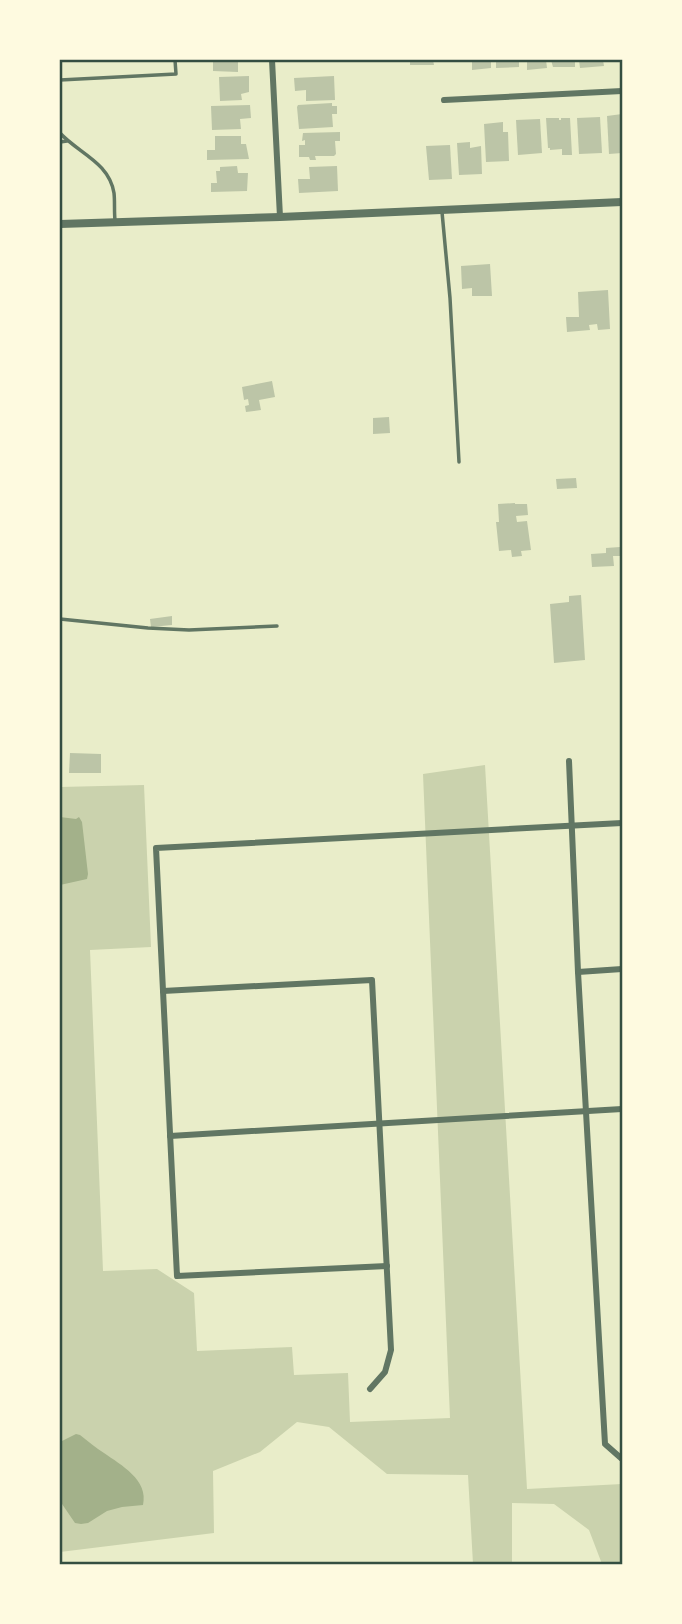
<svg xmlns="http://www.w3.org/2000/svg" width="682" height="1624" font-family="'Noto Sans',sans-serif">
	<rect width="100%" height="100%" fill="#e9edc9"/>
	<path fill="#cad2ad" d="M485,765L527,1489L622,1484V1564H602L589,1530L554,1504L512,1503V1564H473L468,1475L387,1474L329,1427L297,1422L260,1452L213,1471L214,1533L60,1552V787L144,785L151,947L90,950L103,1271L157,1269L194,1293L197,1351L292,1347L294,1375L348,1373L350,1422L450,1418L423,774Z"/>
	<g fill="#a3b18a">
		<path d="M60,817L76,819L79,817L82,822L88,874L87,879L60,885Z"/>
		<path d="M76,1434L80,1435C88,1441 96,1448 104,1453C121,1465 149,1480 143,1505L122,1507L107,1511L88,1523L81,1524L75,1523L60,1501V1442Z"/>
	</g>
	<g fill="#bcc5a7">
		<path d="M213,60H238V72L213,71Z"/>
		<path d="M410,60H433L434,65H410Z"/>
		<path d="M472,60H491V68L472,70Z"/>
		<path d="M496,60H519V67L496,68Z"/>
		<path d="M527,60H546L547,68L527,70Z"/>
		<path d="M551,60H575V67H553Z"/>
		<path d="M579,60H603L604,66L580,68Z"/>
		<path d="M249,76V92L241,94L242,100L220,101L219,77Z"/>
		<path d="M334,76L335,100L306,101V90L295,91L294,78Z"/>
		<path d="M332,103V106H337V114H332L333,127L299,129L297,107L298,105Z"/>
		<path d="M250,105L251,118L240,119L241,129L212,130L211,106Z"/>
		<path d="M622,114V153L609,154L607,116Z"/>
		<path d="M600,117L602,153L579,154L577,118Z"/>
		<path d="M546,118H559V120H561V118H570L572,155H562V149L550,150V148H548Z"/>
		<path d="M540,119L542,153L518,155L516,120Z"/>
		<path d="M503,122V132H508L509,161L486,162L484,124Z"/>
		<path d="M340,132V141H335L336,154L334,156H315L316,160H310L309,157H299V145H305V140L302,141L303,133Z"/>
		<path d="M215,136H241V144H246L249,159L207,160V150H215Z"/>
		<path d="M470,142V148L481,146L482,174L459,175L457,143Z"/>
		<path d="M450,145L452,179L429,180L426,146Z"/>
		<path d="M237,166L238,173H248L247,191L211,192V183H217L216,171H220V167Z"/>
		<path d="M337,166L338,191L299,193L298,179H310L309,167Z"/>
		<path d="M490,264L492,296H472V288L462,289L461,266Z"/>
		<path d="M608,290L610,329L598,330L597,324L589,325L590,330L567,332L566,317H579L578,292Z"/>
		<path d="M272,381L275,397L259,400L261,410L246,412L245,406L249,405L248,399L244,400L242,387Z"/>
		<path d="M389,417L390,433L373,434V418Z"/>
		<path d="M576,478L577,488L557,489L556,479Z"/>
		<path d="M515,503V504H527L528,515L516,516L517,522L527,521L531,550L521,551L522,556L512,557L511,550L499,551L496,522H499L498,504Z"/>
		<path d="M620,547L621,556H613L614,566L592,567L591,554L606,553V548Z"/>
		<path d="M581,595L585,660L554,663L550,604L569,602V596Z"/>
		<path d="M172,616V625L151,627L150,619Z"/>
		<path d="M70,753L101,754V773H69Z"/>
	</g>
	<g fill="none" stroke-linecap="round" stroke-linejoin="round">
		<g stroke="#617663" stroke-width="3.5">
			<path d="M60,80L176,74L175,60"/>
			<path d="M60,133C78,153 109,162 114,193C115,202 114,211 115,220"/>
			<path d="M60,142L67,141"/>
			<path d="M442,212L450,298L459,462"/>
			<path d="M60,619L148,628L189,630L277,626"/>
		</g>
		<g stroke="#617663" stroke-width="6">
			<path d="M272,60L280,217"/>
			<path d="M444,100L622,91"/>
			<path d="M569,761L578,972L605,1444L622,1459"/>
			<path d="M578,972L622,969"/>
			<path d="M163,991L372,980L391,1350L385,1372L370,1389"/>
			<path d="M170,1136L622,1109"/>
			<path d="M387,1266L177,1276L156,848L622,823"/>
		</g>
		<path stroke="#617663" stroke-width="8" d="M60,224L280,217L622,202"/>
	</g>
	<rect width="682" height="1624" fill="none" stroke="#fefae0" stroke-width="122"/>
	<rect x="61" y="61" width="560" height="1502" fill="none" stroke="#344e41" stroke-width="2.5"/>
</svg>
